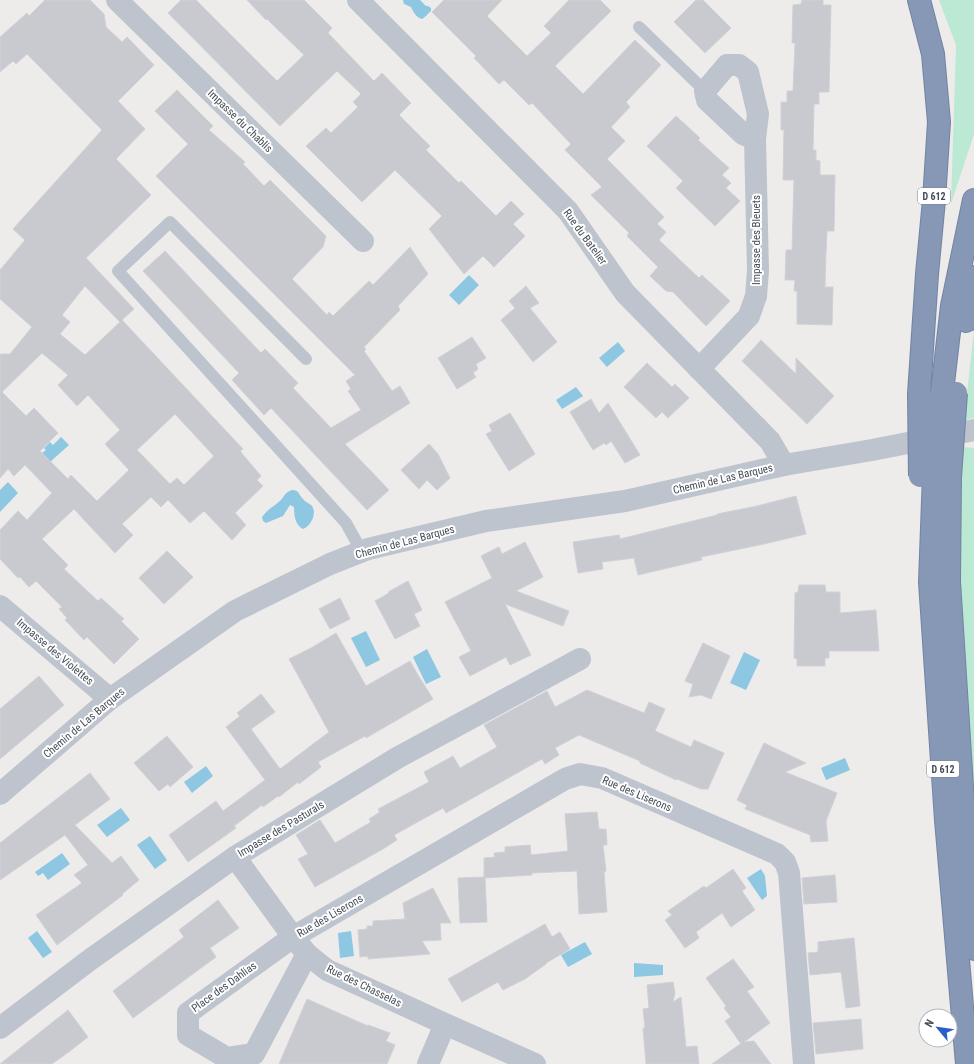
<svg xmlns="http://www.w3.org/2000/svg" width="974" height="1064" font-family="'Roboto Condensed',sans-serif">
	<rect width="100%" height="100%" fill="#eeebeb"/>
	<g fill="#bce9d3">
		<path d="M939,0H974V134L951,204L956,45Z"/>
		<path d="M974,330V418L964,420Z"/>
		<path d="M961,447L974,448V817L955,607Z"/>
	</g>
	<g fill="#8dc7e2">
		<path d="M403,0H420L426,6H428L431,8V11C427,14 426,17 422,19C416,17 414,13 411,7L404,4Z"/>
		<path d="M469,275L479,285L459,305L449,295Z"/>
		<path d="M618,342L625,351L607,367L599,358Z"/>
		<path d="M576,387L583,396L562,409L556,400Z"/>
		<path d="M61,437L69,445L50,462L42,453L46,450L44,448L50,442L53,445Z"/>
		<path d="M8,482L18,493L0,512V490Z"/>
		<path d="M292,490C299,490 299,495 303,499C305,502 309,503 311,505C318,512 311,526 303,529C295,525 294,515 294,507L290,505L283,516L266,523L263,521L262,517C268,509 273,507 280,501C284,497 285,492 292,490Z"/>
		<path d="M366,631L380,660L366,667L351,638Z"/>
		<path d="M427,649L441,677L426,684L413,657Z"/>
		<path d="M744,652L760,660L746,690L730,683Z"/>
		<path d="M845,758L850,770L826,780L821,768Z"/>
		<path d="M206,766L213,776L192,793L184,782Z"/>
		<path d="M121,808L130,820L107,837L97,825Z"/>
		<path d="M150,836L167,860L155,869L137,845Z"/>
		<path d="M62,853L70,864L48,880L43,873L38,876L35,872Z"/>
		<path d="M761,869L765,876L767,896L762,900L747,878Z"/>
		<path d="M37,931L52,952L43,958L28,938Z"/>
		<path d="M351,931L354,956L340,958L338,933Z"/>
		<path d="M585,942L592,954L568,967L561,955Z"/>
		<path d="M634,963L663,965V975L634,977Z"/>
	</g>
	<g fill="#c9cad0" stroke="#d0d1d6" fill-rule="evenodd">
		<path d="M45,0H90L104,14L106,27L122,42L127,37L154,65L118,101L145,129L116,159L151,195L86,258L134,309L122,320L243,449L240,451L261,476L257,480L263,486L235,513L246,525L232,540L204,511L190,523L168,500L161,507L151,497L122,524L133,535L115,553L74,509L42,539L68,565L64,569L98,601L101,598L124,619L121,621L139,639L114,664L87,637L84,640L65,620L67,618L59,609L62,607L36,581L29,587L20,577L18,578L0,559V530L18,511L27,520L52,493L25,465L14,476L8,469L0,478V354H10L32,327L0,299V270L25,240L13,229L102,130L27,54L16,64L13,61L0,72V37L27,13L29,16ZM85,286L120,322L85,355L60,334L70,322L62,315ZM42,353L68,375L58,385L77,406L88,395L120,430L105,444L129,470L97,501L71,475L68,479L40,451L58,433L34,408L26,416L2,392ZM175,414L214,456L184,485L177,478L170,484L137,450Z"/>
		<path d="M181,0H196L277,81L304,55L267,19L266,20L247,0H304L332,28L328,33L374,81L382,73L411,103L399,115L430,146L426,150L459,183L461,181L496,216L511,201L524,214L513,224L525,236L494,267L483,256L464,274L429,229L442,216L395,170L362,202L306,146L326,128L331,133L358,107L353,102L361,94L337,71L280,126L168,13Z"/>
		<path d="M444,0H502L487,16L527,56L551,33L544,26L569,0H600L611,11L555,66L583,94L635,40L661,65L626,102L630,107L611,127L625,141L607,159L664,217L657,224L666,232L659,240L699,278L702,275L730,301L706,326L673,292L666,291L650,276L658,267L627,236L629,233L591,195L602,187L565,150L571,144L532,103L529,105L504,80L499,84L474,58L476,56L432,12Z"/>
		<path d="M696,0H703L731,28L705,53L674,22Z"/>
		<path d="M802,0H823V5H831L829,92H819V104H814L813,150H816V160L820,161V175H835L834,231H827L826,253L825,287H833L832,325L797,324V291H794L795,280H785L786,250H792L794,180H783L784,130H781V102H787V91H793L795,43H792L793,5L801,4Z"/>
		<path d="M177,90L213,126L209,130L245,162L243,164L264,186L270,180L326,236L323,247L292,279L327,315L329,312L333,316L369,281L373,285L410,247L428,274L398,306L400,310L364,347L366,349L364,351L392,391L400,386L410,403L345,444L389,490L367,510L271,408L264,415L232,380L239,373L143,271L165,251L261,353L265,349L298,383L293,388L331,428L361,410L348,391L351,389L346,381L355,375L156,176L188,144L155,111Z"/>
		<path d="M676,116L700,138L698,140L729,168L722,175L731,183L726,188L740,201L715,226L676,188L683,181L647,146Z"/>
		<path d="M526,286L539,303L530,308L557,342L533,362L501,320L515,308L509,301Z"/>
		<path d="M472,337L486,358L476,364L478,369L473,373L476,377L457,389L438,358Z"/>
		<path d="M761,340L796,374V358L834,396L807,424L742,361Z"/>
		<path d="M647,363L672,387L675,384L689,398L668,418L662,412L656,418L624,387Z"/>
		<path d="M591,399L599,413L608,403L640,455L625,463L611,441L606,445L604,443L593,450L570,412Z"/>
		<path d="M510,413L535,454L509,471L486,434L492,431L489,425Z"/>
		<path d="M429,444L438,454L450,478L437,490L427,480L419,489L401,470Z"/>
		<path d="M796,496L806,534L764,544L701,557L702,560L638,575L634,558L602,562L603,569L578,573L573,542L619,535L620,539L717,515V514L757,506Z"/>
		<path d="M525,542L543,577L516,591L569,611L563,626L505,604L531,655L510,665L506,657L470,676L459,657L471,651L445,602L492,578L481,556L499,547L502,554Z"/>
		<path d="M167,551L193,577L164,604L139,578Z"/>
		<path d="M408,581L422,610L414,614L420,626L395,639L375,601L389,593L388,592Z"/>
		<path d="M799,585H825L826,592H840V613L876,610L879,651H829V658H825V666H797V659L794,658L795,593L798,592Z"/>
		<path d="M340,598L350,619L330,629L319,609Z"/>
		<path d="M336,633L366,686L410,661L418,675L433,699L366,738L365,736L318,762L321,767L299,784L298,782L279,797L278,796L263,807L262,805L234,826L236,828L188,862L169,835L216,801L223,811L265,780L226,727L240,716L237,713L261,694L275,712L251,729L280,769L329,732L289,659L311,648Z"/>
		<path d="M703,643L730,656L711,699L701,695L689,697L693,684L685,681Z"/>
		<path d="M39,676L64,705L0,759V709Z"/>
		<path d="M587,690L644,713L649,702L665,709L655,731L691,747L694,740L724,753L708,789H701L677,779L676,780L640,763V761L579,735L555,748L559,755L545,764L542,759L446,813L443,808L394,835L397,840L383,849L315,887L298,859L308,854L296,835L320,820L335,843L371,822L369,819L380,812L378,809L429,782L424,772L453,756L460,768L497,747L484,725L547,691L555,707Z"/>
		<path d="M167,736L193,767L170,787L168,784L159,791L134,763Z"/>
		<path d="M764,743L806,763L785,772L837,793L826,821L828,841L811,842L810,835L745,809L747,805L737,800Z"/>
		<path d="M90,773L110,799L75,825L112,863L121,856L139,880L122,894L123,895L57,945L36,915L82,883L74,875L88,865L65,835L0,880V843Z"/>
		<path d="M597,812L599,829H606L607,845H603L606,871L604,872L607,912L579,914L577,871L532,873V875L485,878L487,922L460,923L458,878L484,877V858L495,857L494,853L505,852V847L530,845L531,855L568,851L565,814Z"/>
		<path d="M733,869L746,888L742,891L755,910L731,927L722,913L696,932L699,938L685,948L665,920L672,915L668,911L704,886L706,888Z"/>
		<path d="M835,875L837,902L804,904L802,878Z"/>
		<path d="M433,888L451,923H440L441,940L422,941L430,954L368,959V956L360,957L358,930L367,929V926H373V921L405,919L403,903Z"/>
		<path d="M218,900L239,928L210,948L216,957L133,1018L113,991L184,937L179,930Z"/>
		<path d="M545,924L552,937L560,932L570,949L546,963V964L525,979L503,990L498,982L462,1002L448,979Z"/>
		<path d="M854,938L860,1006L846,1008L841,972L810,975L808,953L818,952V942Z"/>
		<path d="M733,959L754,987L747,991L770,1023L744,1042L754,1041L771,1064H712L743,1042L741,1044L725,1021L731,1017L724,1008L726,1006L706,978Z"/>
		<path d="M673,982L675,993L673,1002L681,997L686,1047L697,1046L699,1064H646L643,1028H645L643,1009L649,1008L647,985Z"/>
		<path d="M307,999L368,1026V1025L390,1033L386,1041L395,1045L387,1064H279Z"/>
		<path d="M68,1010L88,1037L70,1051L52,1064H0Z"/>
		<path d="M861,1019L863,1049L816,1054L813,1023Z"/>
	</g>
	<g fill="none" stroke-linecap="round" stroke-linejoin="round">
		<defs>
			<g id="highway">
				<path d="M919,0L933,54L939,122L934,200L927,274L919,394"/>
				<path d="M966,321L974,277"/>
				<path d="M942,392L952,306L974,200"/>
				<path d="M934,474L930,582L946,820L967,1064"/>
				<path d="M950,477L949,581L964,818L974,949"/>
			</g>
		</defs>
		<use href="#highway" stroke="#7284a2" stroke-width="24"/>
		<g stroke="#bec4cd" stroke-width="12">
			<path d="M639,27L705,91"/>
			<path d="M306,359L170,222L118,271L346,523L362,552"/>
		</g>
		<g stroke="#bec4cd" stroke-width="22">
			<path d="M117,0L363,241"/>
			<path d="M358,0L568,211L625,293L770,441L784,465"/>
			<path d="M699,369L749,316L756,296L758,271L755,139L758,114L748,72L739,65H727L705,91L707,100L743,134L755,139"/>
			<path d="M0,606L110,699"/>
			<path d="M0,794L110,699L235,611L330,564L368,549L486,521L625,501L784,465L872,450L974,430"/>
			<path d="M235,857L293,937L307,954L327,970L445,1024L535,1064"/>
			<path d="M307,954L254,1054L227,1058L188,1035V1013L293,937L565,779L580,774L602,778L777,854L785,862L789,873L804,1064"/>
			<path d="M0,1028L91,959L235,857L397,758L580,659"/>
			<path d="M428,1064L445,1024"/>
		</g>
		<use href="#highway" stroke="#8798b6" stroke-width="22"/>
		<defs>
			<g id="highway-bridge">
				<path d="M919,394L920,476"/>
				<path d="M934,474L941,395"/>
				<path d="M950,477L956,393"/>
			</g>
		</defs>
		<use href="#highway-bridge" stroke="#7284a2" stroke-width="24" stroke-linecap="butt"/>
		<use href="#highway-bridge" stroke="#8798b6" stroke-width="22"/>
	</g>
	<g text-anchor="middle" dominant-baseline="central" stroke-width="4" stroke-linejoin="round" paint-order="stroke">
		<g fill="#fff" stroke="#7e8289" stroke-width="1">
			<rect x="918" y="188" width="32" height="16" rx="3"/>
			<rect x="927" y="761" width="32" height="16" rx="3"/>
		</g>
		<g font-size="10" font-weight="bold" fill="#464d57">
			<text x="934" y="196">D 612</text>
			<text x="943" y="769">D 612</text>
		</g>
		<g font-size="11" fill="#464d57" stroke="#fff">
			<text transform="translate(240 121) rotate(44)">Impasse du Chablis</text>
			<text transform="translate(585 237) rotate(54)">Rue du Batelier</text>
			<text transform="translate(756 240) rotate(-90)">Impasse des Bleuets</text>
			<text transform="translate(723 479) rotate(-13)">Chemin de Las Barques</text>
			<text transform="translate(405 542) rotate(-15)">Chemin de Las Barques</text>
			<text transform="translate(55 652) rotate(40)">Impasse des Violettes</text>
			<text transform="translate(84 723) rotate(-40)">Chemin de Las Barques</text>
			<text transform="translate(637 794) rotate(23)">Rue des Liserons</text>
			<text transform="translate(281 829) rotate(-31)">Impasse des Pasturals</text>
			<text transform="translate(330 916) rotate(-30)">Rue des Liserons</text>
			<text transform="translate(364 986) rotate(26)">Rue des Chasselas</text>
			<text transform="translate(224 987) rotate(-36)">Place des Dahlias</text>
		</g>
	</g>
	<g transform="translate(938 1028) rotate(299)"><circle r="19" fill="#ffffff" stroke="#b5b8bc"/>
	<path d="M0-3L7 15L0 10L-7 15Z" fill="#295dca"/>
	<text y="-6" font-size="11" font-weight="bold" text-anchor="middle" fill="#464d57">N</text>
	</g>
</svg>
